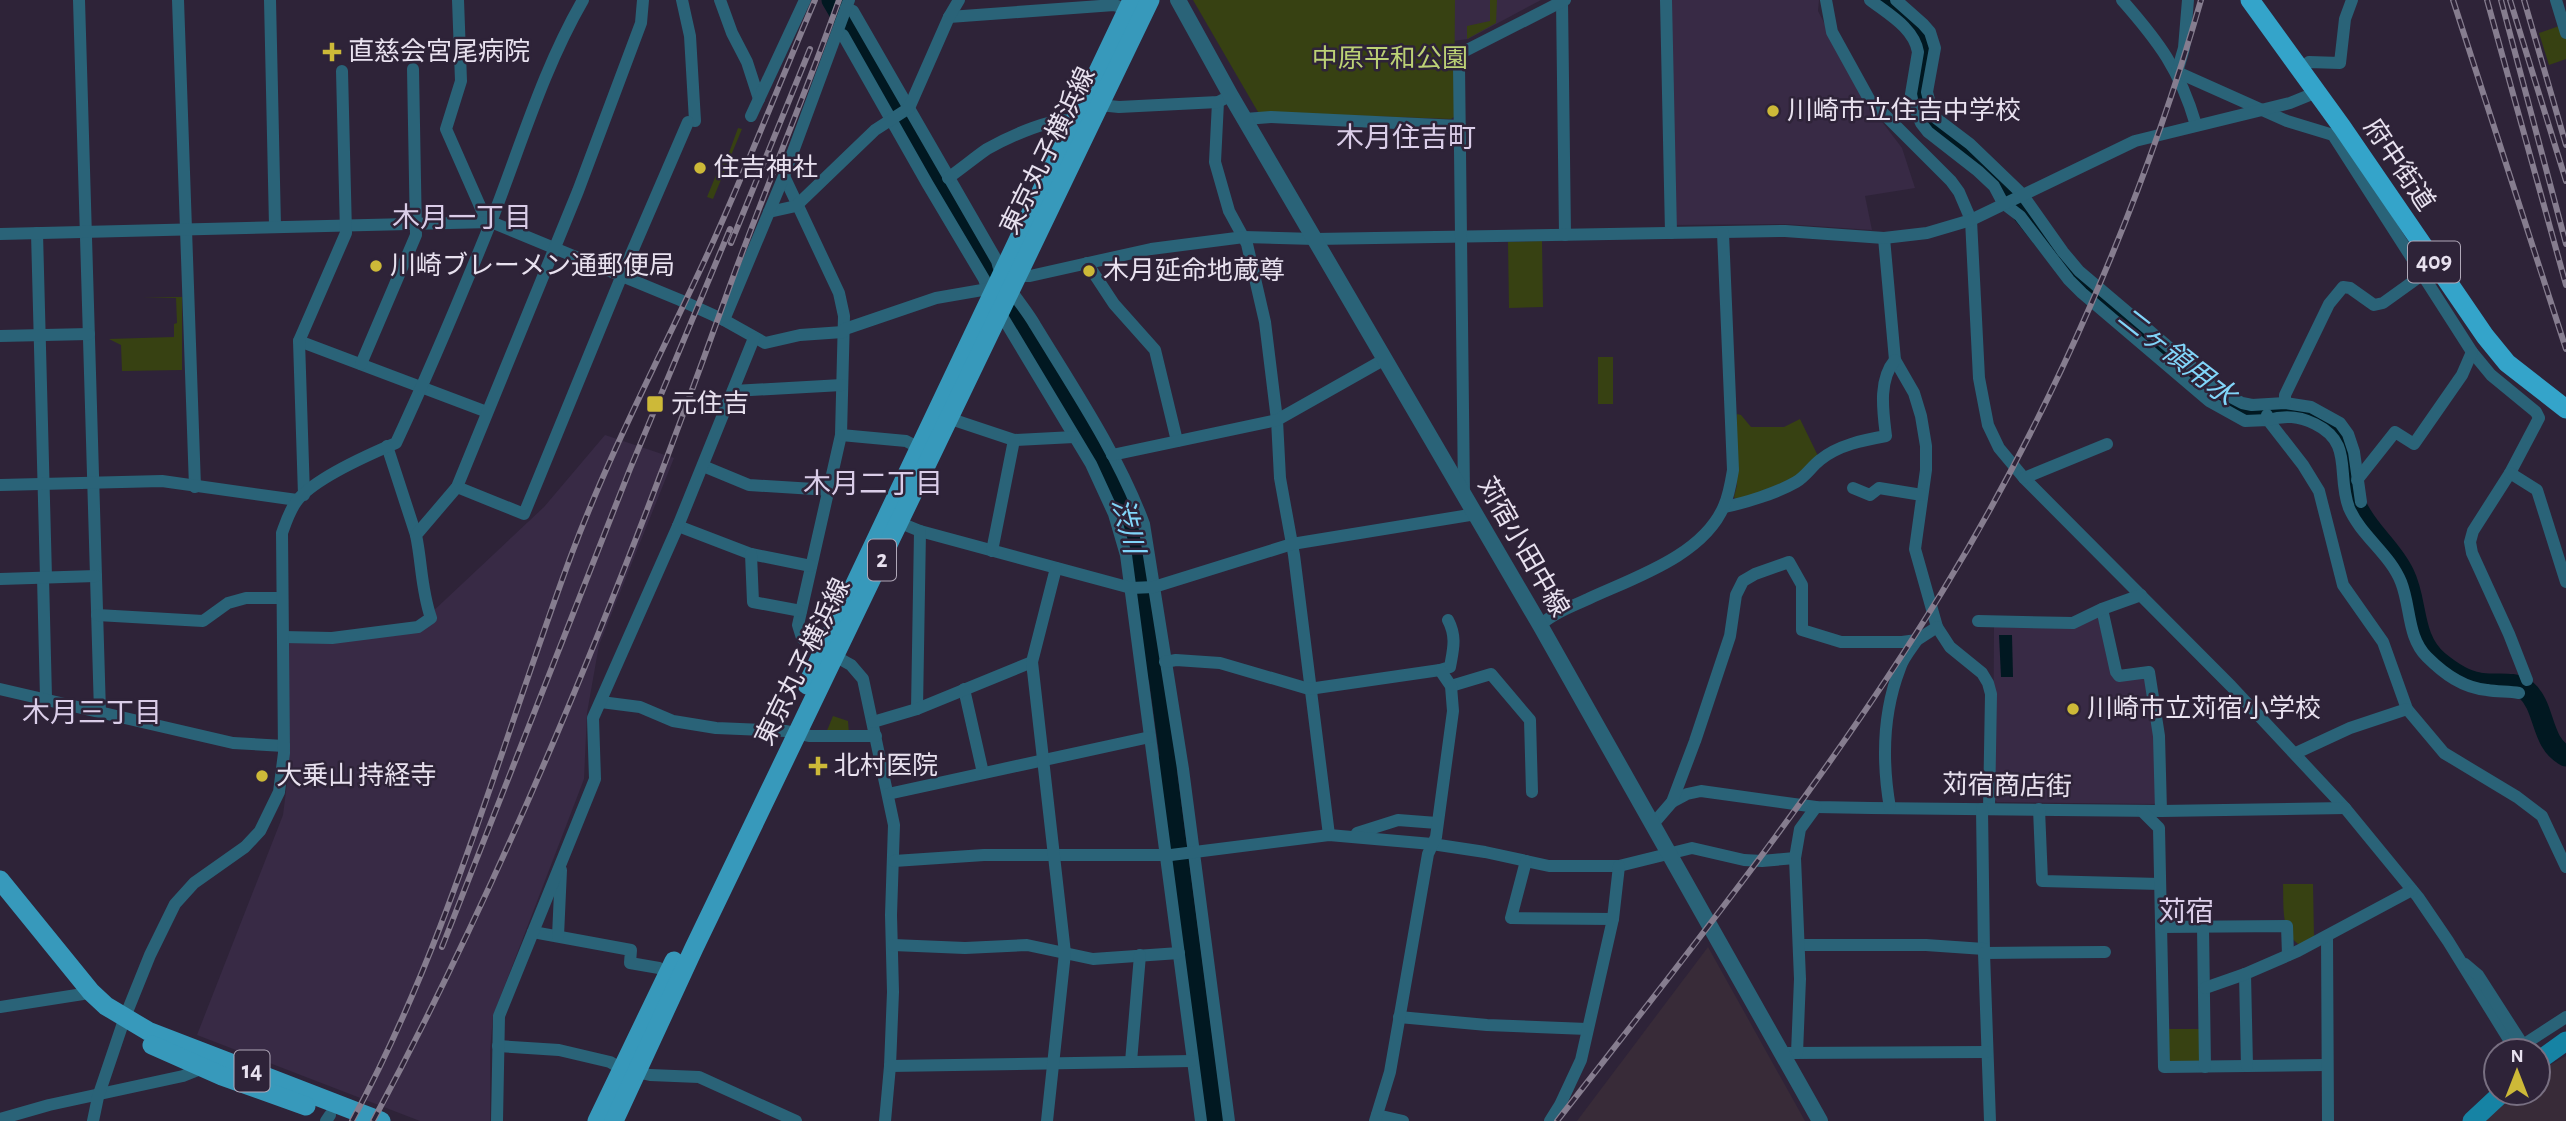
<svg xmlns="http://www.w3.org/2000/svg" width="2566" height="1121" font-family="'Alegreya Sans','Noto Sans JP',sans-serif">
	<rect width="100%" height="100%" fill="#2e2338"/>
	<g fill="#382a45">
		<path d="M1416,0H1541L1468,39L1453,41Z"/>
		<path d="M1670,0H1819L1818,11L1861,94L1902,148L1915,188L1865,196L1872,230L1784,224L1673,225Z"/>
		<path d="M605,435L674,458L599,645L587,713L584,779L493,1016L490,1051V1121H420L197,1035L283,815L288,775L287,643L415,631L429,615L544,507Z"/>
		<path d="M2097,614L2112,673L2144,676L2155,739L2157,802L2154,804L1997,802L1993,798L1994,626Z"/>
	</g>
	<g fill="#382b38">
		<path d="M1708,947L1805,1121H1577Z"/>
		<path d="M2566,1056V1121H2485L2513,1093H2538V1072Z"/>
	</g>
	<g fill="#374112">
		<path d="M1193,0H1455L1454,117L1451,119L1258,112Z"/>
		<path d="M1490,0H1497L1496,23L1467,39V26L1490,21Z"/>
		<path d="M2562,25L2566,33V59L2549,65L2539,33Z"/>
		<path d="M738,128L742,129L713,199L707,197L721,163L726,161Z"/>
		<path d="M1542,241L1543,307L1509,308L1508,242Z"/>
		<path d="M143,297H182V370L122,371L121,345L109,339L174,337V324L177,323L176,298Z"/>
		<rect x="1598" y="357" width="15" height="47"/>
		<path d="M1737,414L1741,415L1751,427H1784L1800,419L1819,458L1797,476L1739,502L1734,497L1737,485Z"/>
		<path d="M833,716L848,721L849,734L826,733Z"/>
		<path d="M2283,884H2313L2314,937L2300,945C2280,933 2284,905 2283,884Z"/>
		<path d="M2167,1029H2201L2199,1063L2168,1061Z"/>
	</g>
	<path fill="#011821" d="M1999,635H2012L2013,677H2001Z"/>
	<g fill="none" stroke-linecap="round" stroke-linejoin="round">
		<g stroke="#011821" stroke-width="21">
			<path d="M832,0L1113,477L1131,523L1148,623L1152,668L1159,676L1170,756L1166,768L1213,1121"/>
			<path d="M1881,0C1896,11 1917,24 1925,42C1934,67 1905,86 1928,123C1947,142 1972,154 1989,173C2018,205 2042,239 2070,271C2094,298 2127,319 2155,342C2176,360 2195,381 2218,398C2225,403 2232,408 2241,411C2253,414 2265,411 2278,410C2297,410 2328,416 2339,434C2353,456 2346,482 2356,505C2368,532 2392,548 2404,574C2418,602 2411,638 2438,661C2449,670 2465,681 2479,683C2494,686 2513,680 2526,690C2546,707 2540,743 2566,756"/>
		</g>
		<g stroke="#2a6378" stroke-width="12">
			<path d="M79,0L100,712"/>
			<path d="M178,0L195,487"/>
			<path d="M270,0L275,226"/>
			<path d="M458,0L461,81L446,129L483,213L491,222"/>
			<path d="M682,0L690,36L695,121"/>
			<path d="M720,0L732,33L747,62L759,99"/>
			<path d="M1666,0L1671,233"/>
			<path d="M1826,0L1832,32L1869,99L1951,181L1959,192L1971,220L1979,378L1988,425L1999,448L2024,478L2231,686L2345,808L2418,897L2448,941L2516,1051"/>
			<path d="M1870,0C1888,14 1914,28 1918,52L1911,94L1913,104L1921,123L1928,132L1978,171L1994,186L2003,203L2020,216L2069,280L2082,293L2209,401L2245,421L2268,420L2303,465L2319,491L2343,585L2383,642L2407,709L2444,753L2517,797L2542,816L2566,867"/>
			<path d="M1896,0L1923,24L1930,32L1935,48L1927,92L1932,112L1937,119L1970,144L2022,194L2063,252L2079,271L2223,393L2242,403L2252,405L2285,403L2311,407L2340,423L2348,434L2354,452L2361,502"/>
			<path d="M2122,0C2159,42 2180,70 2196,125"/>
			<path d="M2188,0L2184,48L2177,72L2287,121L2333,135L2472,352L2491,375L2536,412L2539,418L2510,473L2473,531L2470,542L2472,553L2509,634L2527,680"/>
			<path d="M2556,0L2566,33"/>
			<path d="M1562,1L1565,235"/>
			<path d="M846,8L853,11L997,261C1002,284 1023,304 1035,325C1074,389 1118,454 1144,524L1183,769L1229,1121"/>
			<path d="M949,17L1114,5L1133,11"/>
			<path d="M838,33L843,35L927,183L984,279L990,296L1091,464L1114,514L1126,555L1201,1121"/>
			<path d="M2300,69L2309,62L2340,63L2345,19L2352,0"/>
			<path d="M1218,102L1215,162L1229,211L1247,244L1265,322L1277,420L1280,478L1294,555L1329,835"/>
			<path d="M1099,105L1119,107L1218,102L1224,99"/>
			<path d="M751,116L805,0"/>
			<path d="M1245,119L1271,117L1460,126"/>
			<path d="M784,176L839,293L844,316L841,435L798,625L802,638L851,665L863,679L894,825L891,915L893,992L890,1066L885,1121"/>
			<path d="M948,178C961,169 974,158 987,149C1007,138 1058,113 1079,122"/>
			<path d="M769,212L796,206L875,130L909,108L949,17L959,0"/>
			<path d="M37,233L46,577"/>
			<path d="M0,234L491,222L680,300L724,320L765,343L800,335L843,332L845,329L936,298L988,289L995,281"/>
			<path d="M1884,238L1895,360L1914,393L1921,416L1926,446V470L1915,549L1937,627L1950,647L1982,673L1988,683L1991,694L1989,809"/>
			<path d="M1087,263L1114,304L1155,350L1177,441"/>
			<path d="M1011,276H1030L1151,249L1244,237L1315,239L1785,231L1884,238L1927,233L1971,220L2135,141L2290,103L2317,92"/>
			<path d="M724,320L784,176L849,0"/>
			<path d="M0,336L89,334"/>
			<path d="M299,341L487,412"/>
			<path d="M361,364L416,235L413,69"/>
			<path d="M733,391L842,385"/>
			<path d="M2285,403V395L2329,304L2343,287L2350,288L2374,305L2383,303L2422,275"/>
			<path d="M2267,415L2268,420C2285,415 2299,416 2315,424C2354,443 2336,474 2349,508C2361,536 2390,554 2401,582C2411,607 2407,637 2427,657C2444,674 2463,688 2487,690C2498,692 2509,691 2519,693"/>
			<path d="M945,417L1014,440L1074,437"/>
			<path d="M841,435L906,441L925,451"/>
			<path d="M387,446L416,535"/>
			<path d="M1112,455L1277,420L1385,359"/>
			<path d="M703,466L749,485L830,490"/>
			<path d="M2510,473L2537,490L2566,582"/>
			<path d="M2024,478L2107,444"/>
			<path d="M2357,480L2395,432L2414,444L2462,375L2472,352"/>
			<path d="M0,485L162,481L297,500"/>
			<path d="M457,487L524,514L622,275L688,122"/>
			<path d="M1853,488L1870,495L1879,488L1922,495"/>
			<path d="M304,495L299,341L346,233L342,71"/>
			<path d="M1464,495L1459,65L1463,52L1565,0"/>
			<path d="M1724,507C1745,503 1777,493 1796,482C1805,477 1812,466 1820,460C1838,445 1864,440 1886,436C1883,411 1878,380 1895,360"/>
			<path d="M893,520L920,531L1131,588L1154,587L1292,544L1476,514"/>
			<path d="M678,526L751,554L811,566"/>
			<path d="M992,551L1014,440"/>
			<path d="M751,554L753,602L801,611"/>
			<path d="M43,577L46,698"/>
			<path d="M0,579L96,576"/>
			<path d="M2102,609L2116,672L2119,676L2149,672L2159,736L2161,811"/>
			<path d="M97,615L203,621L228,603L246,598H282"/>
			<path d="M1978,621L2073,623L2102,609L2141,595"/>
			<path d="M1540,625C1554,613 1572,606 1588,599C1633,578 1703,556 1724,506C1729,495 1731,482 1733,470L1723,233"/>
			<path d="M283,637L332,638L418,627L431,618C421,589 422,564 416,535L457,487L578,191L641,23L643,0"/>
			<path d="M1165,662L1176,660L1220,663L1309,689L1440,670L1450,667C1453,650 1457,637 1448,620"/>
			<path d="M1451,686L1491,674L1530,720L1532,792"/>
			<path d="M0,689L233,743L284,746"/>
			<path d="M964,689L983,773"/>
			<path d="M601,702L640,707L673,721L716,728L785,731L810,736H876"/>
			<path d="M917,709L920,531"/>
			<path d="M873,722L917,709L1032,662"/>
			<path d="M2296,753L2350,728L2407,709"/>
			<path d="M888,794L1150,737"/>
			<path d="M1672,802L1687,794L1701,791L1816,807L1871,808L2161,811L2345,808"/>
			<path d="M1890,808C1882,762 1883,712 1900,668C1903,658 1911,649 1917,640"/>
			<path d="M1982,809L1984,953L1990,1121"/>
			<path d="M2039,809L2042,881L2160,884"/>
			<path d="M2142,811L2159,828L2164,1067L2327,1065"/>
			<path d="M1653,824L1672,802L1695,741L1730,636L1736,595L1743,581L1755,574L1789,562L1802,585V630L1841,642H1902L1917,640L1937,627"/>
			<path d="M1355,837L1357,833L1398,820L1437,823"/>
			<path d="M894,861L984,855H1171L1329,835L1432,844L1485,852L1549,866H1619L1692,848L1744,860L1762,861L1795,858"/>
			<path d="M1526,861L1511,918L1613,919"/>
			<path d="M2161,927L2287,926L2288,955"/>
			<path d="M2203,927L2205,1067"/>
			<path d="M533,932L631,950L630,963L659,968L669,973"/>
			<path d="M558,936L561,870"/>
			<path d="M2327,936L2328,1121"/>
			<path d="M893,945L965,948L1027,945L1093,959L1179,953"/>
			<path d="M1799,945H1926L1984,949"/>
			<path d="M1984,953L2105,952"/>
			<path d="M2465,964L2478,975L2523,1045L2566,1017"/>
			<path d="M2245,974L2247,1066"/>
			<path d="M2205,988L2245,974L2298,951L2412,890"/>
			<path d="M0,1007L83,994"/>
			<path d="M1399,1017L1487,1025L1587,1029"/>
			<path d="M498,1046L559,1050L610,1062L622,1069L650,1075L699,1077L796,1121"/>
			<path d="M1788,1053L1987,1052"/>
			<path d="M1797,1053L1800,979L1795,858L1800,829L1816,807"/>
			<path d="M1131,1062L1140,955"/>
			<path d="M890,1066L1192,1061"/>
			<path d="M1377,1115L1403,1121"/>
			<path d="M0,1119L49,1105L183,1076L203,1068"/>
			<path d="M93,1121L98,1097L125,1017L150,955L175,904L194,883L245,847L260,831L279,792L284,753L282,533C286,522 289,512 296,502C312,480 370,454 396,443C430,370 461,296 491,222C520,148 543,69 583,0"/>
			<path d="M326,1121L330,1115"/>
			<path d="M497,1121L499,1016L595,779L593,718L678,526L754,338"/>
			<path d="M1047,1121L1065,953L1032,662L1056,568"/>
			<path d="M1375,1121L1390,1072L1428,854L1436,837L1453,711L1451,686L1440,670"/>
			<path d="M1550,1121L1560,1105L1581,1060L1613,919L1619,866"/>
		</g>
		<path stroke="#2a6378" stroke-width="16" d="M1178,0L1231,96L1540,625L1820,1121"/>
		<g stroke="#1683a4" stroke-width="19">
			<path d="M2538,1061L2566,1041"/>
			<path d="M2472,1121L2502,1093"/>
		</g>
		<g stroke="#3799bb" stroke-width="19">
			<path d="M807,685L1132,0"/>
			<path d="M0,880L91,992L106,1006L148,1031L381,1121"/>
			<path d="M152,1045L222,1076L306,1106"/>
			<path d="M597,1121L674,961"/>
			<path d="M614,1121L694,948L1150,0"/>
		</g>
		<path stroke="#34a4ca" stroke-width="19" d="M2250,0L2342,127L2485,336L2507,363L2566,409"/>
		<defs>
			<g id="rail">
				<path d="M2453,0L2566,349"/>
				<path d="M2487,0L2566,285"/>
				<path d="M2501,0L2566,244"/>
				<path d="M2510,0L2566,181"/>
				<path d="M2524,0L2566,145"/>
				<path d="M731,243L810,49"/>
				<path d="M442,947L630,469L730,229"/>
				<path d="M352,1121C449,942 501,743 572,553C611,449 662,353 708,253C746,170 779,84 815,0"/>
				<path d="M373,1121C513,860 624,581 724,302C760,201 803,101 839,0"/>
				<path d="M1557,1121C1691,949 1828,778 1942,592C2052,412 2143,202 2201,0"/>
			</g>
		</defs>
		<use href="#rail" stroke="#867d8f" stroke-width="6"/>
		<use href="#rail" stroke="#2e2338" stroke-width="3.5" stroke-dasharray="10" stroke-linecap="butt"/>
	</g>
	<g fill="#cdb938" stroke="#2e2338" stroke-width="2.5">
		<path d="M328.5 41.5h7v7h7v7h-7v7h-7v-7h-7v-7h7z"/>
		<circle cx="1773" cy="111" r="7"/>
		<circle cx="700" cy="168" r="7"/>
		<circle cx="376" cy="266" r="7"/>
		<circle cx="1089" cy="271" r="7"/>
		<rect x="646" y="395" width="18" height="18" rx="3.5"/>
		<circle cx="2073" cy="709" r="7"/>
		<path d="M814.5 755.5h7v7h7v7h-7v7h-7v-7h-7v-7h7z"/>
		<circle cx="262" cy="776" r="7"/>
	</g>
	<g text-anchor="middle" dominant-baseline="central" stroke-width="5" stroke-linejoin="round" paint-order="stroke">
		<g fill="#2e2338" stroke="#b0a8b8" stroke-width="2">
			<rect x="2408" y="241.5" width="52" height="41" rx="5"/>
			<rect x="868" y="539.5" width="28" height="41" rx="5"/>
			<rect x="234.5" y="1050.5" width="35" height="41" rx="5"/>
		</g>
		<g font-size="24" font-weight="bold" fill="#e8e1ef">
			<text x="2434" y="262">409</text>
			<text x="882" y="560">2</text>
			<text x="252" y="1071">14</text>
		</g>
		<g font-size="26" fill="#e8e1ef" stroke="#2e2338" text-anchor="start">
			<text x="348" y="52">直慈会宮尾病院</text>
			<text x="1787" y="111">川崎市立住吉中学校</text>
			<text x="714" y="168">住吉神社</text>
			<text x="390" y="266">川崎ブレーメン通郵便局</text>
			<text x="1103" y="271">木月延命地蔵尊</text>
			<text x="671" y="404">元住吉</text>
			<text x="2087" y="709">川崎市立苅宿小学校</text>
			<text x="834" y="766">北村医院</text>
			<text x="276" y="776">大乗山 持経寺</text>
		</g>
		<g font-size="26" fill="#bcd175" stroke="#2e2338">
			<text x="1390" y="59">中原平和公園</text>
		</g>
		<g font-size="26" fill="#e8e1ef" stroke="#2e2338">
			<text transform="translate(1048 151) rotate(-64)">東京丸子横浜線</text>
			<text transform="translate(2399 165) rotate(56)">府中街道</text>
			<text transform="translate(1523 547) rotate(60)">苅宿小田中線</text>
			<text transform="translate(803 662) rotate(-64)">東京丸子横浜線</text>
			<text transform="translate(2007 786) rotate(1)">苅宿商店街</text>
		</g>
		<g font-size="28" fill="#dacde8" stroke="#2e2338">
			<text x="1406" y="139">木月住吉町</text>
			<text x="462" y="219">木月一丁目</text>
			<text x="873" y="485">木月二丁目</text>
			<text x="92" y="714">木月三丁目</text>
			<text x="2186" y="913">苅宿</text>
		</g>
		<g font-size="28" font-style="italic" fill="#81d5f9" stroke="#2e2338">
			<text transform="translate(2176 357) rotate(38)">二ヶ領用水</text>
			<text transform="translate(1127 526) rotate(76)">渋川</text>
		</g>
	</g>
	<g transform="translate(2517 1072)"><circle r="33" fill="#2e2338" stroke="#786f81" stroke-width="2"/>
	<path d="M0-5L12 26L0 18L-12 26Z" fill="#cdb938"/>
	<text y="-10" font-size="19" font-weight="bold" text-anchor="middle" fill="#e8e1ef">N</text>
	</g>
</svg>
